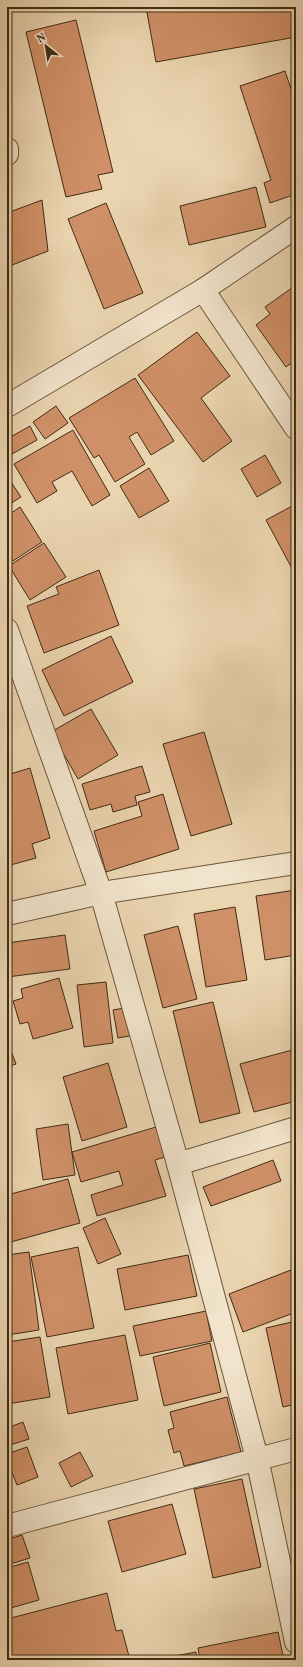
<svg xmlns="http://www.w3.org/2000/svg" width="303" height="1667" font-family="Vollkorn,serif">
	<rect width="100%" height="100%" fill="#ebd5b1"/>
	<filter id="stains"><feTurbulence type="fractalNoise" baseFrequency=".005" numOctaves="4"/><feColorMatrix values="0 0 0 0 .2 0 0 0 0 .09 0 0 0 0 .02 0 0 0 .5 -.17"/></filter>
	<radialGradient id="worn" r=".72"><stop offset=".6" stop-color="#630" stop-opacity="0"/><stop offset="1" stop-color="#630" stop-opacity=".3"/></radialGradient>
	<g fill="#d09067" stroke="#3f2c15">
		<path d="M146,7H296V37L156,62Z"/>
		<path d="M76,20L113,172L98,175L102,189L66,197L26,32Z"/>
		<path d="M285,71L296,104V194L270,203L264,183L271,180L240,86Z"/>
		<path d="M256,187L266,227L189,245L180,206Z"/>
		<path d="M42,200L48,251L7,267V213Z"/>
		<path d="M106,203L143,293L104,309L68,219Z"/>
		<path d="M296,285V360L286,367L256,325L270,314L265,307Z"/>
		<path d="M197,332L230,376L201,398L232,441L203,462L138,375Z"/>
		<path d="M135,378L174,441L151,455L137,432L129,437L145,464L115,482L99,455L94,458L69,418Z"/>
		<path d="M56,406L68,423L45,439L33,422Z"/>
		<path d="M30,426L37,440L10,455L7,449V439Z"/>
		<path d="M73,430L110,495L92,506L72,471L52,482L57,491L37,503L14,464Z"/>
		<path d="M265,455L281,483L257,497L241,469Z"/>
		<path d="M149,468L169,501L139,518L120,486Z"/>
		<path d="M7,476L21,497L7,506Z"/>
		<path d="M296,504V576L266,520Z"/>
		<path d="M20,507L42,542L13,561L7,552V516Z"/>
		<path d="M44,543L66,577L30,600L9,566Z"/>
		<path d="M99,570L119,625L44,653L27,606L59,594L56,587Z"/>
		<path d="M111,636L133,682L64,716L42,670Z"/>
		<path d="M91,709L118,755L78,779L51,732Z"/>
		<path d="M204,732L232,824L191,836L163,744Z"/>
		<path d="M142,766L150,792L135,796L137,805L113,812L111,804L90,810L82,784Z"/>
		<path d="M30,768L50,838L32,844L36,858L7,866V775Z"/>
		<path d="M163,794L179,849L106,872L94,831L142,816L138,802Z"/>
		<path d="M296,890V955L265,960L256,896Z"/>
		<path d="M235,907L247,980L206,987L194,914Z"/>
		<path d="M178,926L197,999L163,1008L144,935Z"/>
		<path d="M65,935L70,969L7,977V943Z"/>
		<path d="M59,978L73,1028L33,1039L28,1022L20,1024L13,1001L23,998L21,989Z"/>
		<path d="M106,982L113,1043L84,1047L77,985Z"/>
		<path d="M213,1002L240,1113L200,1123L173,1011Z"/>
		<path d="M130,1007L135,1035L118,1038L113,1010Z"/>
		<path d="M7,1040L16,1064L7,1067Z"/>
		<path d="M296,1049V1101L254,1112L240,1064Z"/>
		<path d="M108,1063L127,1127L82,1141L63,1077Z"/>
		<path d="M68,1124L75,1175L43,1180L36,1129Z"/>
		<path d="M156,1127L165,1157L155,1160L166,1196L97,1216L91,1195L123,1185L119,1171L81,1182L72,1152Z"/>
		<path d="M273,1160L281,1181L211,1206L203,1187Z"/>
		<path d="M68,1179L80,1223L7,1243V1195Z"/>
		<path d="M105,1218L121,1254L98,1264L83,1228Z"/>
		<path d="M78,1247L94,1328L47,1337L31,1257Z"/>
		<path d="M29,1252L39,1330L7,1335V1255Z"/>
		<path d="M188,1255L197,1296L125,1310L117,1269Z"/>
		<path d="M296,1268V1312L243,1332L229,1294Z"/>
		<path d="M206,1311L212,1341L140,1356L133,1326Z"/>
		<path d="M296,1321V1404L283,1407L266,1328Z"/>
		<path d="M125,1335L138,1400L68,1414L56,1348Z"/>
		<path d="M40,1337L50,1397L7,1404V1342Z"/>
		<path d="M210,1343L221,1392L164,1406L153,1357Z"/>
		<path d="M227,1397L241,1452L184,1466L180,1451L174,1453L168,1430L174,1428L170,1412Z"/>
		<path d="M23,1422L29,1439L7,1446V1428Z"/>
		<path d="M27,1447L38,1477L17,1485L7,1460V1454Z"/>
		<path d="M80,1452L93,1476L71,1487L59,1463Z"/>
		<path d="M242,1479L261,1567L213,1578L194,1489Z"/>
		<path d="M172,1504L186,1554L122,1572L108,1521Z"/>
		<path d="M22,1535L30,1558L7,1565V1540Z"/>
		<path d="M28,1562L39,1600L7,1609V1568Z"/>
		<path d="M107,1593L116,1631L122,1630L130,1660H7V1619Z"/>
		<path d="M278,1632L284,1660H200L198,1648Z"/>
		<path d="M196,1652L197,1660H175V1656Z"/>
	</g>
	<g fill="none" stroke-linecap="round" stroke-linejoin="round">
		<defs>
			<g id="minor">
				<path d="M7,149V154"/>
				<path d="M203,290L296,428"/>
				<path d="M7,406L203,290L296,227"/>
				<path d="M7,630L101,893L178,1164L257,1458L296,1642"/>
				<path d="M7,914L101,893L296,863"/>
				<path d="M178,1164L296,1128"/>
				<path d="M7,1526L296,1449"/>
			</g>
		</defs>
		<use href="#minor" stroke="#6a563c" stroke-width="24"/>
		<use href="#minor" stroke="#f2e4cc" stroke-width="22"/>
	</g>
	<rect width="303" height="1667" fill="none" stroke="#ebd5b1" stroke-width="24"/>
	<rect x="8" y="8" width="287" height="1651" fill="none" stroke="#3f2c15" stroke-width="2"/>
	<rect x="12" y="12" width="279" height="1643" fill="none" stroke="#3f2c15"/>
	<g transform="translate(46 46) rotate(330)" stroke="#f2e4cc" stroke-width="3" paint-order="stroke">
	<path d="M0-3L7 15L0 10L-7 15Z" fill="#3f2c15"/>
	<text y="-6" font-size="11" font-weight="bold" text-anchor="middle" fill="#3f2c15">N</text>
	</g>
	<rect width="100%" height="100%" filter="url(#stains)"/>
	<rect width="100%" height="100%" fill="url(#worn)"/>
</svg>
